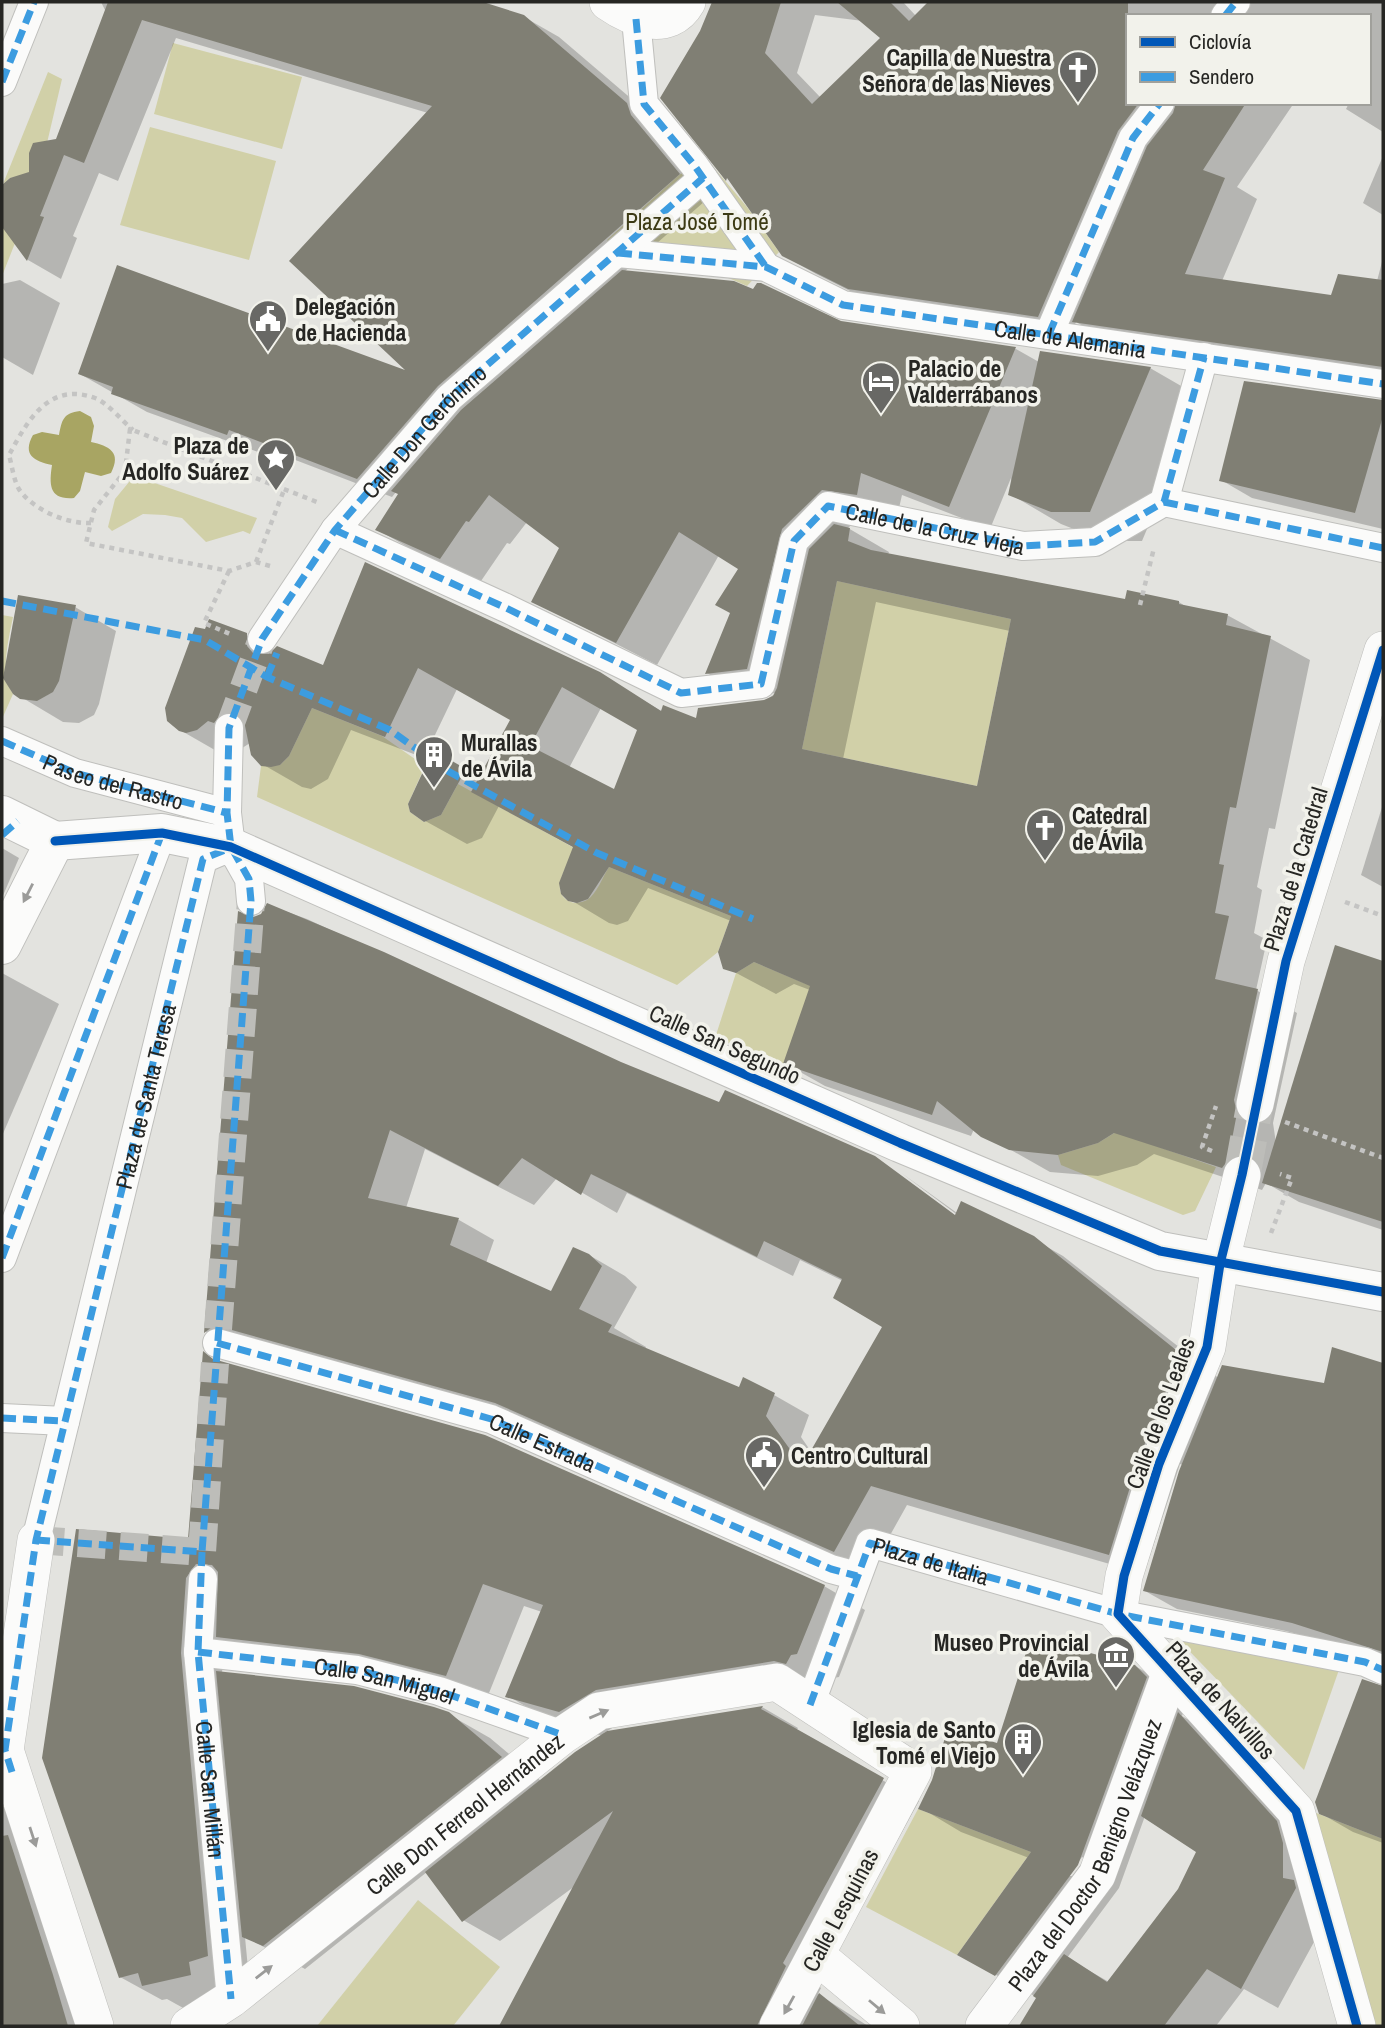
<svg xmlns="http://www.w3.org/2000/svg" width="1385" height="2028" font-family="'Archivo Narrow',sans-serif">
	<rect width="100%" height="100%" fill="#e3e3df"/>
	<g fill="#d1d0a8">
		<path d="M173,43L302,77L282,149L154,114Z"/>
		<path d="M48,72L62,79L47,143L46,173L10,178L3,184Z"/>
		<path d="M150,127L276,161L249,260L120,225Z"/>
		<path d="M706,158L747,207L779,252L747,286L703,267H630L607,240L679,175Z"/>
		<path d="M2,227L17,238L2,276Z"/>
		<path d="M134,476L257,518L250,534L243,531L206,542L182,518L165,515L143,514L112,531L108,527L115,499Z"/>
		<path d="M837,581L1011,619L977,786L802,749Z"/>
		<path d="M2,615L13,617C8,642 0,673 13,694L2,719Z"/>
		<path d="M312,708L382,736L425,766L408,804L410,812L424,822L441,815L458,784L576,849C568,864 547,892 571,902C576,904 583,902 587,900C597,894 603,876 609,867L731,916L718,952L677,985L257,797L261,766L280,765L289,756Z"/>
		<path d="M754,962L806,984L851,964L784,1064L715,1038L736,973Z"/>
		<path d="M1116,1132L1216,1167L1195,1211L1183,1215L1061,1165L1058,1155L1098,1143Z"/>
		<path d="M1172,1633L1341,1664L1304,1770Z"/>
		<path d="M918,1809L1031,1852L957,1955L866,1907Z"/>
		<path d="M1311,1811L1383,1839V2026H1372Z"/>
		<path d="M418,1900L500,1967L453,2026H317Z"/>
	</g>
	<path fill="#a8a563" d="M80,411L91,417L94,426L91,442C109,446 122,452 111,473L101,476L85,472L80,491L74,498C49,500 49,485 52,465C34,461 22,455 33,435L42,432L59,435C62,420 63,413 80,411Z"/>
	<g fill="#0003" fill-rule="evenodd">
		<path d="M101,2H475L524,17L559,37L661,124L713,194L624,272L840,323L1016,349L1039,362L1150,368L1202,398L1142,541H1104L1061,524L1010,494L1011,478L990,529L902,495L897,517L864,513L848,528L889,552L888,555L1126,601L1179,602L1188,608L1227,615L1310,660L1275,829L1269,828L1257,887L1262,890L1254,933L1267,940L1256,990L1297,1013L1273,1123L1276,1143L1336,948L1383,963V1230L1299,1202L1266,1183L1262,1190L1154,1154L1137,1165L1098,1176L1050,1172L974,1129L971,1136L825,1086L786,1064L810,990L794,984L776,994L725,967L731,921L648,888L628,921L617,925L609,923L569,899L575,848L499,806L482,838L467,844L418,817L434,753L480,779L512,720L457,689L424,758L351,730L328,779L311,789L302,787L262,764L250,743L236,752L220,753L180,730L246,635L275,651L324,668L366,564L599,674L663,712L698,720L763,702L776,693L747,696L707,673L732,612L740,568L719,555L657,665L533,601L561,548L527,522L510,544L507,543L481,581L418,553L378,530L400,494L396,492L392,497L264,448L261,453L147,412L80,374H412L428,113L176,38L118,181L99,173L73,236L77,238L61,279L28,260L2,224V191L11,180L31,174L57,140L106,12ZM876,602L1010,631L979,788L843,759ZM601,708L639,729L615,792L569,768Z"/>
		<path d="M713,2H903L916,16L930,2H1383V132L1346,109L1349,103H1369V16H1128V103H1294L1237,187L1257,199L1222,281L1333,297L1377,281L1383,258V380L1107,340L1076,322L1071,334L882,307L816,274L783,255L732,183L662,97L702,31ZM815,15L863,21L883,38L821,98L797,73Z"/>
		<path d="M1383,156V215L1363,203Z"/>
		<path d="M20,280L60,303L33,375L2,357V284Z"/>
		<path d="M1246,382L1383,401V529L1252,498L1221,480Z"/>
		<path d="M75,607L116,631L99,704L94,715L79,723L63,722L21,697Z"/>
		<path d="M1383,804V887L1361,875Z"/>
		<path d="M2,848L19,858L2,898Z"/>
		<path d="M268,905L307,919L620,1064L720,1104L875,1158L961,1222L963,1219L900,1172L957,1213L1026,1235L1063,1256L1198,1362L1175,1348L1173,1351L1219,1378L1325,1385L1333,1349L1383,1364V1658L1286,1631L1177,1609L1145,1591L1183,1465L1180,1464L1144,1574L907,1505L870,1571L533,1423L241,1352L206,1332L239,913L253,919L262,916ZM425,1149L534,1205L557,1178L617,1213L627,1193L793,1276L800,1260L843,1281L884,1326L812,1453L801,1437L809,1415L774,1395L740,1389L645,1349L646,1347L614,1328L637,1287L625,1276L589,1255L552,1293L486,1263L494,1240L459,1220L406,1208Z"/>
		<path d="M2,973L59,1004L2,1136Z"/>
		<path d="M219,1363L824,1586L865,1610L839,1677L637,1713L604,1733L762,1707L798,1728L796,1731L919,1801L818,1985L821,1988L818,1994L868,2026H501L575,1886L500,1941L463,1920L427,1872L305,1969L245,1937L249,1979L185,2009L167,1999L162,2000L120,1977ZM524,1606L542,1612L508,1696L549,1720L603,1736L541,1781L490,1738L448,1714L222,1673L225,1640L259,1660L487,1698Z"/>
		<path d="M1135,1666L1177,1690L1187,1702L1182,1716L1215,1735L1313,1844L1332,1909L1278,2008L1244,1989L1216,2026H1021L1038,1998L960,1955L1029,1858L961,1832L921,1808L998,1745ZM1145,1816L1198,1851L1179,1890L1109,1982L1067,1958L1119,1888ZM1082,1857L1085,1859L1072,1876H1068Z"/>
		<path d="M1363,1681L1383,1688V1843L1353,1832L1320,1813Z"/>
		<path d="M2,1806L24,1819L90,2026H2Z"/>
	</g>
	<g fill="#807f74" fill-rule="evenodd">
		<path d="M108,2H483L524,15L627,103L631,115L680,174L438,386L357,479L229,430L227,435L111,394L113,387L78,374L117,265L405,370L289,261L432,106L142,20L84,163L64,155L40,216L44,217L27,261L2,227V185L10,178L29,172V153L33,143L56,139Z"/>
		<path d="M712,2H781L765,53L812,104L880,38L837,2H890L909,21L928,2H1128V103H1139L1118,131L1038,317L848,289L782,256L727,178L726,181L660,98L700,31Z"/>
		<path d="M1176,103H1246L1203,170L1225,178L1185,274L1331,295L1338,274L1383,280V367L1072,322L1147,146L1173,113Z"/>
		<path d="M622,270L734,281L753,289L757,283H761L841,321L1016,347L949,507L861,473L857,495L822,490L782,529L747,669L705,674L730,613L715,605L738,569L679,532L616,643L531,602L559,548L489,495L469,522L466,521L440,559L375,530L398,494L391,491L461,410Z"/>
		<path d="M1040,351L1151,367L1090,512H1051L1008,495Z"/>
		<path d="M1244,381L1383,400V416L1355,513L1219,481Z"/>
		<path d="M834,524L850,528L848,541L871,550L1125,599L1127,590L1179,601V604L1228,614L1226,625L1271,636L1236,808L1230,807L1219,864L1224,865L1215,913L1229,916L1215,979L1258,989L1234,1100L1237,1113L1228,1160L1222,1168L1114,1133L1098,1143L1058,1155L1009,1150L981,1137L937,1101L932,1115L783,1064L810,986L754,962L736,973L723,969L718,952L731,916L609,867L588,899L577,903L568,901L561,894L559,883L573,847L471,792L510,720L418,668L385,737L312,708L289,756L280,765L271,767L261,766L251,755L244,721L237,714L222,713L214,723L208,721L197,730L186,733L179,731L167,721L165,708L195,627L205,629L209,619L247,633V646L253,653L269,654L277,646L323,665L365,562L600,672L661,711L663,705L696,718L698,708L764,700L773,696L777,688L809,549ZM837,581L1011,619L977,786L802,749ZM562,687L637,730L614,789L530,746Z"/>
		<path d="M18,595L76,605L59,681L53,692L37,701L20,699L13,694L3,678Z"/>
		<path d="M433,750L466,769L441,815L424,822L410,812L408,804Z"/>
		<path d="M267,903L384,952L621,1062L719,1102L725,1090L875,1156L955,1215L961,1201L1034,1236L1181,1354L1139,1458L1109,1555L871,1486L834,1552L495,1403L221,1327H212L204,1333L238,911L253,917L261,914ZM390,1130L498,1186L522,1158L581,1195L591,1174L757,1257L764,1241L842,1279L833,1298L882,1327L802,1466L766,1416L775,1393L743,1377L739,1387L608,1332L612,1325L579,1309L602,1266L589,1254L573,1247L551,1291L450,1245L459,1218L368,1198Z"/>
		<path d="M1335,945L1383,961V1222L1262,1183Z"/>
		<path d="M1332,1347L1383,1363V1652L1292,1623L1143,1591L1179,1471L1222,1365L1324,1383Z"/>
		<path d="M203,1351L213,1359L485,1435L825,1585L797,1654L791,1655L786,1664L774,1661L596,1690L559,1712L505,1697L543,1605L483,1584L446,1676L359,1654L216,1637L218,1572L212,1565L196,1564L186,1578L181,1653L208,1956L189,1962L191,1975L142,1986L138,1973L119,1978L42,1758L76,1529L188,1539Z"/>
		<path d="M1031,1637L1135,1665L1147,1677L1078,1865L995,1976L957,1955L1031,1852L918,1809L932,1780L948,1728L997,1743Z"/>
		<path d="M216,1671L354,1686L434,1707L449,1712L502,1757L263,1946L242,1937Z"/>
		<path d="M1362,1679L1383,1686V1839L1319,1814L1315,1802Z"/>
		<path d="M763,1706L761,1709L884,1778L783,1963L786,1966L757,2026H499L613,1811L462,1922L425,1872L575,1752L607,1731Z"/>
		<path d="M1178,1712L1277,1821L1283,1843V1878L1294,1880L1296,1888L1241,1989L1207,1969L1164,2026H1019L1036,1998L1033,1996L1064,1954L1107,1982L1178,1889L1196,1852L1141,1816Z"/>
		<path d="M8,1835L53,1975L68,2026H2V1836Z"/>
		<path d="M819,1993L860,2026H802Z"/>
	</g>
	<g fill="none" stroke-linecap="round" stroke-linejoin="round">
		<g stroke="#bdbdb9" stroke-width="28" stroke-dasharray="28 14" stroke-linecap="butt">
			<path d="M229,728L262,639"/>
			<path d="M218,1329L251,901"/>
			<path d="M36,1540L202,1552L215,1363"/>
		</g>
		<path stroke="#bdbdb9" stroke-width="37" stroke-dasharray="37 18" stroke-linecap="butt" d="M1242,1175L1255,1104"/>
		<defs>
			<g id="pedestrian">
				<path d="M1225,16L1236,2"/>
				<path d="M636,19L644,104L694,165L766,267"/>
				<path d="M2,82L34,2"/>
				<path d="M618,253L766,267L843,305L1383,384"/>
				<path d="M1049,334L1133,138L1160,103"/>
				<path d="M1164,502L1383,548"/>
				<path d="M335,530L506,608L681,693L761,684L794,541L828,506L1023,546L1095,542L1164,502L1204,357"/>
				<path id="s1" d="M262,639L335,530L449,398L703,178"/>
				<path d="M229,728L227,813L231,847L249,879L251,901"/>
				<path d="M2,741L75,773L227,813"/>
				<path d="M2,1258L162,833"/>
				<path d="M217,1343L491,1419L831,1569L857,1576"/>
				<path d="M2,1418L65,1421"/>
				<path id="s2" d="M36,1540L203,859L231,847"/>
				<path d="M203,1579L198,1652L231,1999"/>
				<path d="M198,1652L357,1670L439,1691L563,1735"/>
				<path id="s3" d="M810,1705L870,1543L1118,1614L1365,1662L1383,1670"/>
			</g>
			<g id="minor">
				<path d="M608,2C631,18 669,34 687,2"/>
				<path d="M1255,1104L1286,961L1383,650"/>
				<path d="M1242,1175L1220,1264L1207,1347L1159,1464L1124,1576L1118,1614L1296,1811L1357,2026"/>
				<path d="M36,1540L5,1750L95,2026"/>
				<path d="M817,1956L901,2026"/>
				<path id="s4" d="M189,2026L231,1999L563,1735L599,1711L777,1682L913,1771L778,2026"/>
				<path id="s5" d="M984,2026L1097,1875L1170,1674"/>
			</g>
			<g id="tertiary">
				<path d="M2,815L55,841"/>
				<path d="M55,841L162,833L231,847L900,1143L1160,1251L1383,1292"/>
				<path d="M2,945L55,841"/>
			</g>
		</defs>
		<use href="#pedestrian" stroke="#bfbfbc" stroke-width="30"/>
		<use href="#minor" stroke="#bfbfbc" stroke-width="38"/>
		<use href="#tertiary" stroke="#bfbfbc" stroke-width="40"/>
		<g stroke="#c4c4c3" stroke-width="4.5" stroke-dasharray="5 5" stroke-linecap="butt">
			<path d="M91,523C67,524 36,511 21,492C14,484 12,465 9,455C27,422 48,381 95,398C108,403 122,421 133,430"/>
			<path d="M256,562L284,490"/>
			<path d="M270,566L256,562L229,571L86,543L94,510L125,471L130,429L317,502"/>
			<path d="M229,571L204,623L230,634"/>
			<path d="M1140,605L1154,548"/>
			<path d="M1345,902L1383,916"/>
			<path d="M1285,1122L1383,1158"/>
			<path d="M1212,1151L1202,1147L1216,1106"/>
			<path d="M1271,1233L1292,1178L1280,1174"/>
		</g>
		<use href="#pedestrian" stroke="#fbfbfa" stroke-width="28"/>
		<use href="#minor" stroke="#fbfbfa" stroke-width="37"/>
		<use href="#tertiary" stroke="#fbfbfa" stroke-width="38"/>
		<g stroke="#3c9ce0" stroke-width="7" stroke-dasharray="14 7" stroke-linecap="butt">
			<path d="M1225,16L1236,2"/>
			<path d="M636,19L644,104L694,165L766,267"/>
			<path d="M2,82L34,2"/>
			<path id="s6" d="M618,253L766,267L843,305L1383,384"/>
			<path d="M1049,334L1133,138L1160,103"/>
			<path d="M1164,502L1383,548"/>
			<path id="s7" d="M335,530L506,608L681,693L761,684L794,541L828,506L1023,546L1095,542L1164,502L1204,357"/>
			<path d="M2,601L205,640L267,677L390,730L446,770L597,853L753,919"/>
			<path d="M267,677L277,653"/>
			<path id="s8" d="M2,741L75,773L227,813"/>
			<path d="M2,835L18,821"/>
			<path d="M2,1258L162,833"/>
			<path id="s9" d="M217,1343L491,1419L831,1569L857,1576"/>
			<path d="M2,1418L65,1421"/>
			<path d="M36,1540L202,1552L251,901L249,879L231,847L227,813L229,728L262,639L335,530L449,398L703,178"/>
			<path id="s10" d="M202,1552L198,1652L231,1999"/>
			<path id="s11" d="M198,1652L357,1670L439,1691L563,1735"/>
			<path d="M810,1705L870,1543L1118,1614L1365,1662L1383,1670"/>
			<path d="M12,1772L5,1750L36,1540L203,859L230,848"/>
		</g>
		<defs>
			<g id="cycleway">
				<path d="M55,841L162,833L231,847L900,1143L1160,1251L1383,1292"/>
				<path d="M1357,2026L1296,1811L1118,1614L1124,1576L1159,1464L1207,1347L1220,1264L1242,1175L1286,961L1383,650"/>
			</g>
		</defs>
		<use href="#cycleway" stroke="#f2f2eb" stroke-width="13"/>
		<use href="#cycleway" stroke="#0057b8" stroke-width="9"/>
	</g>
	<defs><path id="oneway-solid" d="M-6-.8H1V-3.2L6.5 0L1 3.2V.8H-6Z" transform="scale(1.75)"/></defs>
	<g fill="#9b9b99">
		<use href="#oneway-solid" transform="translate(28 893) rotate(117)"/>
		<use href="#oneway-solid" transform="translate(599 1714) rotate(-23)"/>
		<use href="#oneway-solid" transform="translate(33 1837) rotate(72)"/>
		<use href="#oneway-solid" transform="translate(264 1972) rotate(-38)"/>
		<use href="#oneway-solid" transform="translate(789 2005) rotate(119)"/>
		<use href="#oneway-solid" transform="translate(877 2007) rotate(40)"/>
	</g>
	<defs>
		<symbol id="church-pin" viewBox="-11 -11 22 30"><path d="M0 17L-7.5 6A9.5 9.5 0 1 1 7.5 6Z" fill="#686865" stroke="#f2f2eb"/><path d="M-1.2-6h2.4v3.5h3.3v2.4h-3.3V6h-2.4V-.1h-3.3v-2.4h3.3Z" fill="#fff"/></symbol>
		<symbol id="civic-pin" viewBox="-11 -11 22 30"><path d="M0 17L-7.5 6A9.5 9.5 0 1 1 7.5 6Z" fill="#686865" stroke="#f2f2eb"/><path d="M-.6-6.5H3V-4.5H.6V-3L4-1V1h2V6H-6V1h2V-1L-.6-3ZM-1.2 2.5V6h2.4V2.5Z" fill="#fff"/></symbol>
		<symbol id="hotel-pin" viewBox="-11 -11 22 30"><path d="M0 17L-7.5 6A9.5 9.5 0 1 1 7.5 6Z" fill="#686865" stroke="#f2f2eb"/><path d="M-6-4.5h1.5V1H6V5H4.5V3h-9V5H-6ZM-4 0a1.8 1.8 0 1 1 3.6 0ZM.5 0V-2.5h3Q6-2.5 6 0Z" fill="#fff"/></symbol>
		<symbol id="sight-pin" viewBox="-11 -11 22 30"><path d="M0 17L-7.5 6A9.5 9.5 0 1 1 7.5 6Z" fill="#686865" stroke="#f2f2eb"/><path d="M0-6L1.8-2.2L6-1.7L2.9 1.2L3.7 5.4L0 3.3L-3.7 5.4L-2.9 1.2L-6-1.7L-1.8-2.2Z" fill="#fff"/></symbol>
		<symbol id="building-pin" viewBox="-11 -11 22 30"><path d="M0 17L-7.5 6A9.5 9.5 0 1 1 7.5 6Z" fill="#686865" stroke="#f2f2eb"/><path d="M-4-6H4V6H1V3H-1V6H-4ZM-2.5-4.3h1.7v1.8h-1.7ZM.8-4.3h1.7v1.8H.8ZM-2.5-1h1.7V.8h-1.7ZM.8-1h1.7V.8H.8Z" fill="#fff"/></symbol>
		<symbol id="museum-pin" viewBox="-11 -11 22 30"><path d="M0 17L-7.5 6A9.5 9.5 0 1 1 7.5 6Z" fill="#686865" stroke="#f2f2eb"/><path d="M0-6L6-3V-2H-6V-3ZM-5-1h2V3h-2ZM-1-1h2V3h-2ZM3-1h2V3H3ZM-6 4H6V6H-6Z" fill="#fff"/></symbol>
	</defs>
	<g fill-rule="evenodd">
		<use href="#church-pin" x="1056" y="48" width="44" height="60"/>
		<use href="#civic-pin" x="246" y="297" width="44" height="60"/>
		<use href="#hotel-pin" x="859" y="359" width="44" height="60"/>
		<use href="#sight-pin" x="254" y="436" width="44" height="60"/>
		<use href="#building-pin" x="412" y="733" width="44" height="60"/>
		<use href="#church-pin" x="1023" y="806" width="44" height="60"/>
		<use href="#civic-pin" x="742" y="1433" width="44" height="60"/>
		<use href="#museum-pin" x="1094" y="1633" width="44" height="60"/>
		<use href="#building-pin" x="1001" y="1720" width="44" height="60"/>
	</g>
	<g text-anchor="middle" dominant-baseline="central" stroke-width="7" stroke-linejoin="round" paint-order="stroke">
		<g font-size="23" font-weight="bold" fill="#262623" stroke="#f2f2eb" text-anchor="start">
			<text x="1051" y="57" text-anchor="end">Capilla de Nuestra<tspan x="1051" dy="26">Señora de las Nieves</tspan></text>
			<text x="295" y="306">Delegación<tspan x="295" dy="26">de Hacienda</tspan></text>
			<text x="908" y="368">Palacio de<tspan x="908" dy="26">Valderrábanos</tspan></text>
			<text x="249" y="445" text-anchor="end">Plaza de<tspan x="249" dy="26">Adolfo Suárez</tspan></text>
			<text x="461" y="742">Murallas<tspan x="461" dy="26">de Ávila</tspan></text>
			<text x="1072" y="815">Catedral<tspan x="1072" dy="26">de Ávila</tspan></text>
			<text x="791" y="1455">Centro Cultural</text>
			<text x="1089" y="1642" text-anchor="end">Museo Provincial<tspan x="1089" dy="26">de Ávila</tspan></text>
			<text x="996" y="1729" text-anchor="end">Iglesia de Santo<tspan x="996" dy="26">Tomé el Viejo</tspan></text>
		</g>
		<g font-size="23" fill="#3c3a14" stroke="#f2f2eb">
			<text x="697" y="221">Plaza José Tomé</text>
		</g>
		<g font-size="23" fill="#262623" stroke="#f2f2eb">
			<text stroke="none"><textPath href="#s6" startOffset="464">Calle de Alemania</textPath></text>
			<text stroke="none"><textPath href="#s1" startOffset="264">Calle Don Gerónimo</textPath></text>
			<text stroke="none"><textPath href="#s7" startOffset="768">Calle de la Cruz Vieja</textPath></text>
			<text stroke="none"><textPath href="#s8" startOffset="119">Paseo del Rastro</textPath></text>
			<text transform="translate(1295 869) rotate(-73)">Plaza de la Catedral</text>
			<text transform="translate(725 1044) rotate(24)">Calle San Segundo</text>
			<text stroke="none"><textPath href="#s2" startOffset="457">Plaza de Santa Teresa</textPath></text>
			<text transform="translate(1160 1413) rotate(-70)">Calle de los Leales</text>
			<text stroke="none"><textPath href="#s9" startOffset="341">Calle Estrada</textPath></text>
			<text stroke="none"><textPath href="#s3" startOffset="236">Plaza de Italia</textPath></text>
			<text stroke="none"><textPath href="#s11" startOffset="189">Calle San Miguel</textPath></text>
			<text transform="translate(1221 1700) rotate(48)">Plaza de Nalvillos</text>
			<text stroke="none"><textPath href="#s10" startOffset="238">Calle San Millán</textPath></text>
			<text stroke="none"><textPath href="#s4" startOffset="348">Calle Don Ferreol Hernández</textPath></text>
			<text stroke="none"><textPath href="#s5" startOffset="201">Plaza del Doctor Benigno Velázquez</textPath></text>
			<text transform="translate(840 1910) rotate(-62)">Calle Lesquinas</text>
		</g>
	</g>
	<rect width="1385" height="2028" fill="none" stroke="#262623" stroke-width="7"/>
	<rect x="1126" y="14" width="245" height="91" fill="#f2f2eb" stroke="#a0a09b" stroke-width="2"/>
	<rect x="1140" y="37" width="35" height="10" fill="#0057b8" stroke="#a0a09b" stroke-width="2"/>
	<text x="1189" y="49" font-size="21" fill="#262623">Ciclovía</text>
	<rect x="1140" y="72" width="35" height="10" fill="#3c9ce0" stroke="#a0a09b" stroke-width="2"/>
	<text x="1189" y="84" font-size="21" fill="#262623">Sendero</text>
</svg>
